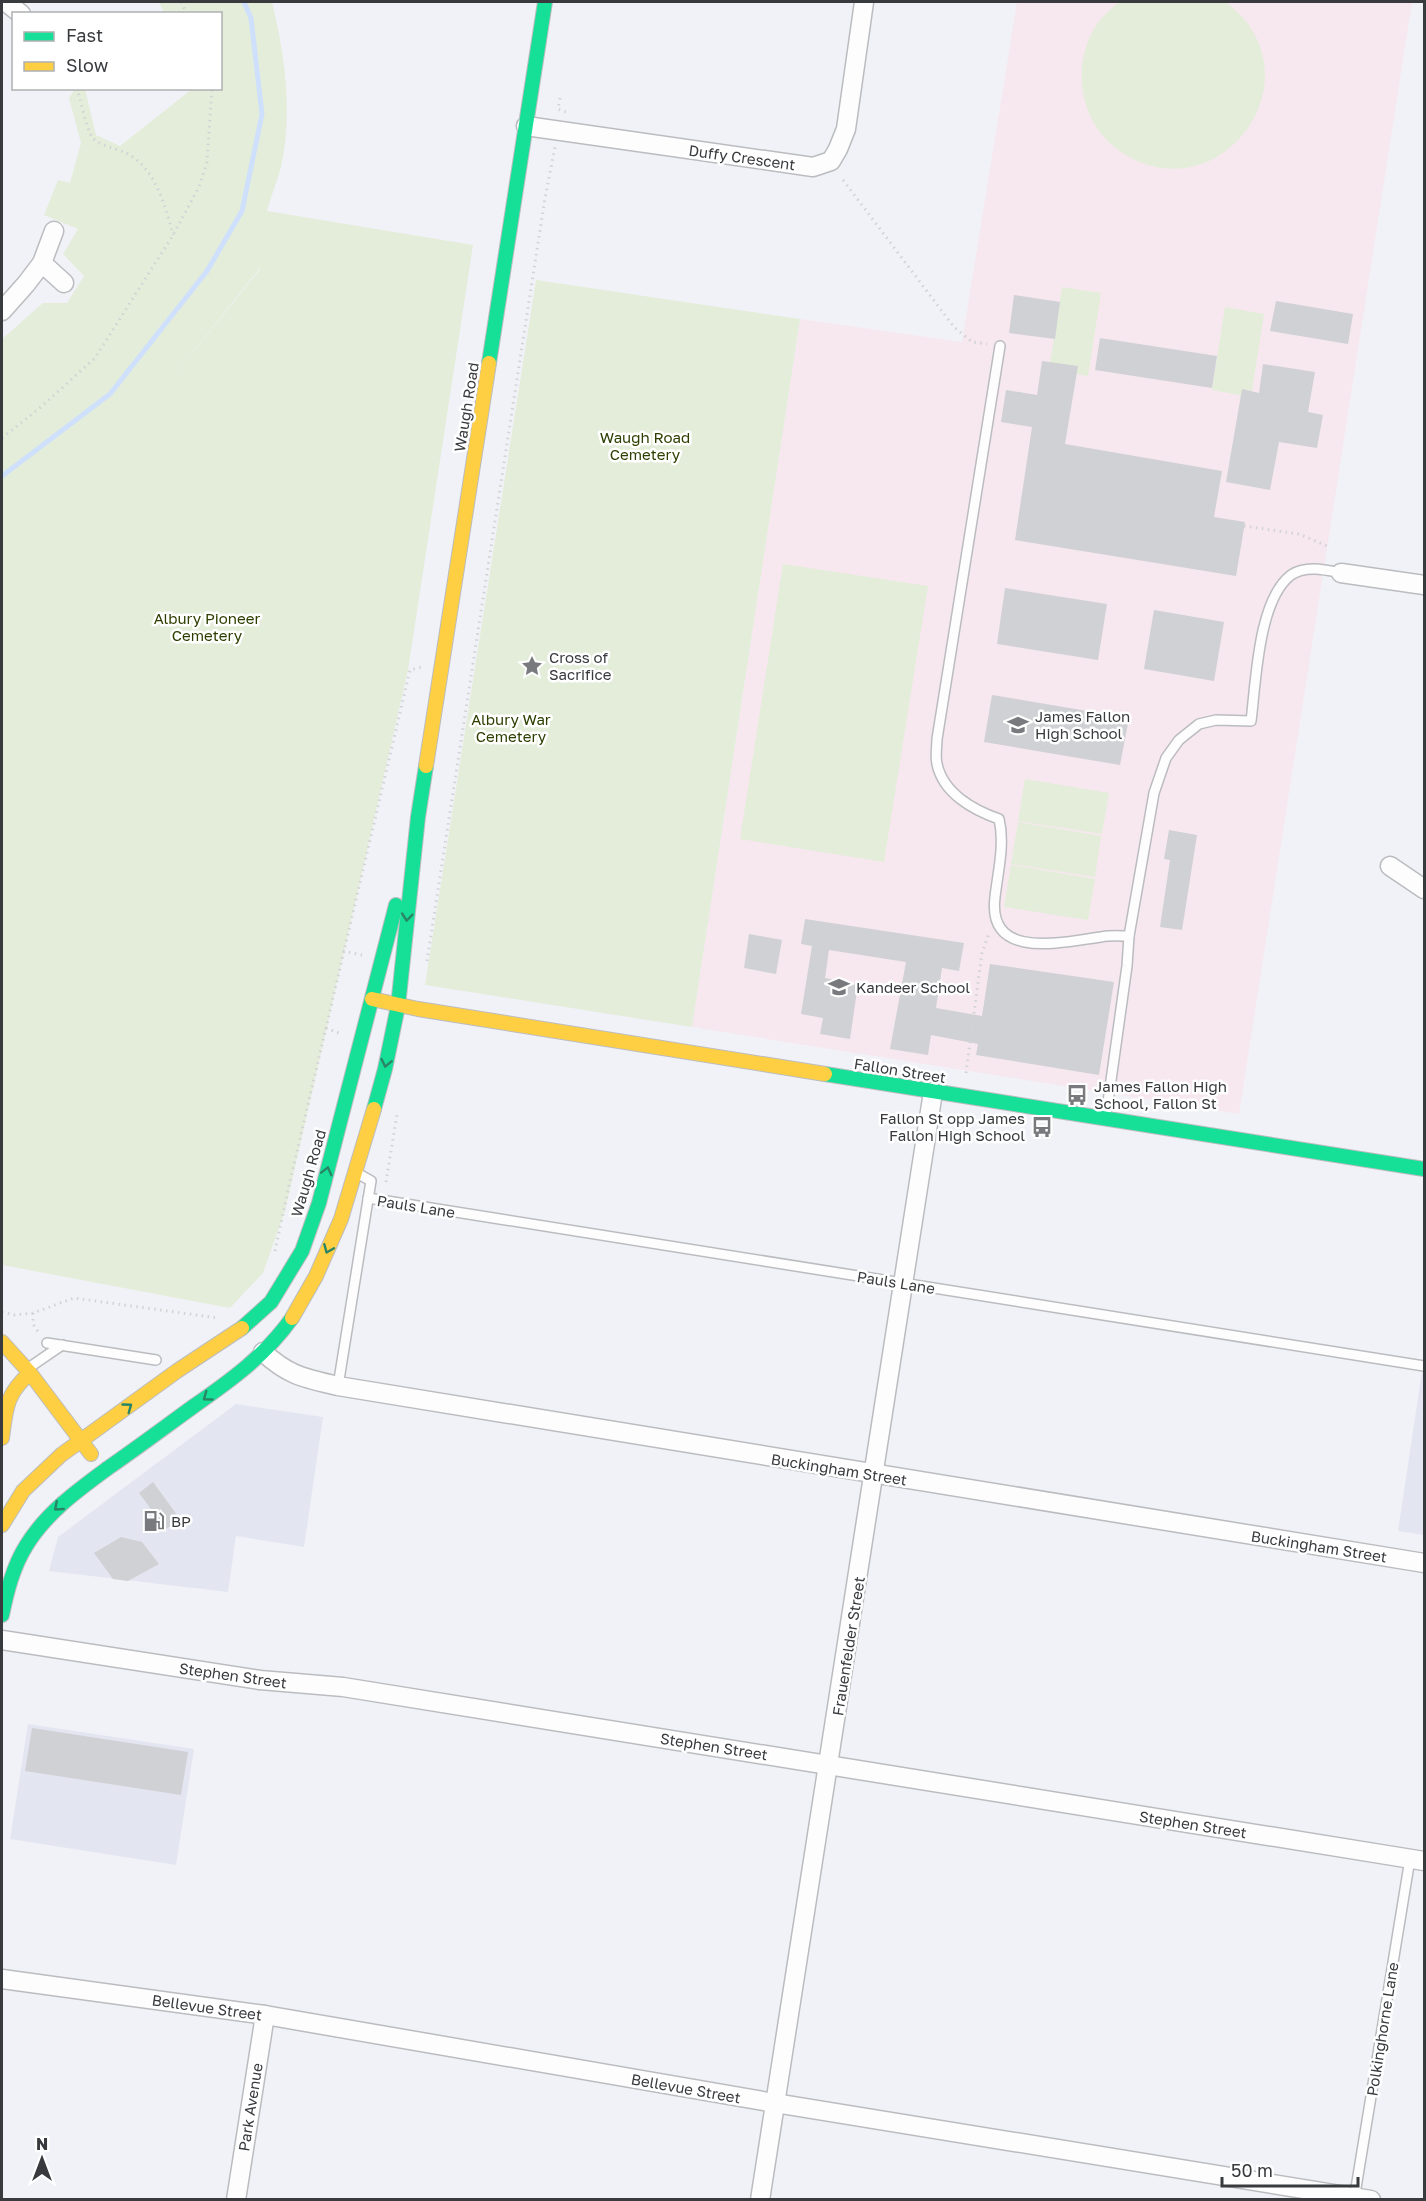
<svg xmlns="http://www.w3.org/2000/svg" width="1426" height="2201" font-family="'Golos Text',sans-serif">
	<rect width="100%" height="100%" fill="#f1f2f7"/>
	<g fill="#e3e6f1">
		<path d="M1424,1358V1535L1398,1531Z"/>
		<path d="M236,1404L323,1417L304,1547L236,1536L228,1592L49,1571L58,1537Z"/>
		<path d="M28,1724L194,1749L176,1865L10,1839Z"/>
	</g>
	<path fill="#f6e8ee" d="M1017,2H1412L1239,1114L692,1027L800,319L962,342Z"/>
	<g fill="#e4edda" fill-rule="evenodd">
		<path d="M159,2H272C285,56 293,111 281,167C277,182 271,196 267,211L473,245L408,670L285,1211L263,1273L230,1308L2,1265V339L43,303H67L84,276L63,254L78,229L44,215L58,180L70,183L81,143L69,98L75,89H85L96,135L120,146L192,89L220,88V14L164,13ZM261,268L165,387L260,268Z"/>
		<path d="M1120,2H1226C1324,77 1218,220 1118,150C1097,135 1084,110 1082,84C1079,52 1093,19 1120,2Z"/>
		<path d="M536,280L800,319L692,1027L425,985Z"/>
		<path d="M1062,287L1101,293L1088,376L1049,370Z"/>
		<path d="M1225,307L1264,314L1251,397L1212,390Z"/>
		<path d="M783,564L928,586L884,862L740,839Z"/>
		<path d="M1025,779L1109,793L1102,834L1018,821Z"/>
		<path d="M1018,822L1101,836L1095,877L1011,864Z"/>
		<path d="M1011,865L1095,879L1088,920L1004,907Z"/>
	</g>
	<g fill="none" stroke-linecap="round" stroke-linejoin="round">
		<path stroke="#cfe0fd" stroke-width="5" d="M2,476L110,394L207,271L242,211L262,114L251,18L244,2"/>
	</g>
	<g fill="#d0d1d4">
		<path d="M1014,295L1060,302L1055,339L1009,333Z"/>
		<path d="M1276,301L1353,314L1348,344L1270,331Z"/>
		<path d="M1100,338L1217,356L1212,388L1095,370Z"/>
		<path d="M1042,361L1078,366L1065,444L1222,471L1214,517L1245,522L1236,576L1015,540L1032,427L1001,422L1006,390L1037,395Z"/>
		<path d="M1263,364L1315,372L1308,412L1323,415L1317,448L1279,442L1270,490L1226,482L1242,389L1259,393Z"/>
		<path d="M1005,588L1107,604L1098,660L997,644Z"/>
		<path d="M1154,610L1224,622L1214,681L1144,669Z"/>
		<path d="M992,695L1129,718L1120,765L984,742Z"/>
		<path d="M1169,830L1197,835L1182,930L1160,927L1170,860L1164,859Z"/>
		<path d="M805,919L964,943L959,971L942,968L936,1008L982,1016L990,964L1114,982L1099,1075L976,1055L978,1044L931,1035L928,1055L890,1049L906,962L829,950L825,978L858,984L850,1039L820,1034L823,1018L801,1014L812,946L801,944Z"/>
		<path d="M749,934L782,940L776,974L744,968Z"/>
		<path d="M153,1482L180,1519L166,1529L139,1493Z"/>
		<path d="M121,1537L142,1542L159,1564L128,1581L113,1579L94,1553Z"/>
		<path d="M32,1728L188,1752L181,1795L25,1771Z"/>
	</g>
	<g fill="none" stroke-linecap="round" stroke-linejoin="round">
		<defs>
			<g id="lane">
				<path d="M1000,346L937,739C937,747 935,756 937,764C943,793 973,810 999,819C1005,844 998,871 995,897C987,961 1063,942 1101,937C1110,935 1120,936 1129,936"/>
				<path d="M1106,1116L1127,966L1129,936L1154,793L1166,758L1179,740L1199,724L1216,720L1251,721C1256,682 1258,600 1291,575C1306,565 1326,570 1341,573"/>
				<path d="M368,1198L1424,1366"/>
				<path d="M47,1343L156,1360"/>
				<path d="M27,1369L62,1345"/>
				<path d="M338,1386L371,1181L357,1173"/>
				<path d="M1354,2200L1410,1859"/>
			</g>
			<g id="street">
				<path d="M6,2L21,14"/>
				<path d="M526,126L813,167L831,161L838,149L846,129L864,2"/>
				<path d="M42,263L64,283"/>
				<path d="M2,311L26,284L42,263L54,231"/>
				<path d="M1341,573L1424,585"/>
				<path d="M1390,866L1424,889"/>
				<path d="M263,1352C289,1376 304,1378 338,1386L1424,1563"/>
				<path d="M2,1640L260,1680L343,1687L1424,1861"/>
				<path d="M2,1979L265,2015L763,2101L1371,2200"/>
				<path d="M236,2200L265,2015"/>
				<path d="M760,2200L933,1092"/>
			</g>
			<g id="fast">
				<path d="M489,363L545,2"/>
				<path d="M825,1074L1424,1169"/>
				<path d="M374,1109L385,1069L398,1006L418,817L426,766"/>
				<path d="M242,1328L271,1302L302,1251L319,1203L396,905"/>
				<path d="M2,1615C7,1591 13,1567 26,1546C46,1513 78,1490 108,1468C137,1448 165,1427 194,1406C230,1381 266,1355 292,1318"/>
			</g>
			<g id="slow">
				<path d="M426,766L489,363"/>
				<path d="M372,999L418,1009L825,1074"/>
				<path d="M292,1318L316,1276L341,1219L374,1109"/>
				<path d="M2,1342L30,1373L91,1454"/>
				<path d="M2,1438C6,1408 6,1394 30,1373"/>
				<path d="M2,1525L23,1491L61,1455L177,1371L242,1328"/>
			</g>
		</defs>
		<use href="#lane" stroke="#bbbcbf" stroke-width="12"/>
		<use href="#street" stroke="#bbbcbf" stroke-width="21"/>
		<use href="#fast" stroke="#bbbcbf" stroke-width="16"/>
		<use href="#slow" stroke="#bbbcbf" stroke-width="16"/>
		<g stroke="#d2d3d4" stroke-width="3" stroke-dasharray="1.5 4.5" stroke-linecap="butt">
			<path d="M181,2L187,14"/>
			<path d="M77,88C80,99 87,130 92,137C99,146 116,148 126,153C155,167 166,207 173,235"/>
			<path d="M560,98L558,109L566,112"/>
			<path d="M843,180L954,327L972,342L987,344"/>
			<path d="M2,438L42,406L95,358L173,235L199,187L207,162L212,88"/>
			<path d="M1244,526L1299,534L1327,546"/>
			<path d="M343,951L362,955"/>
			<path d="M427,961L545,198L555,147"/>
			<path d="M326,1028L341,1034"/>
			<path d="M966,1073L982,953L989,933"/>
			<path d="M386,1182L397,1114"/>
			<path d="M275,1251L290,1181L410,670L421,667"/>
			<path d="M2,1312L15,1315L33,1313L74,1298L218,1318"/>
			<path d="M33,1313V1324L39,1333"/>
		</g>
		<use href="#lane" stroke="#fdfdfe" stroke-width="9"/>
		<use href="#street" stroke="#fdfdfe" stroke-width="18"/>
		<use href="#fast" stroke="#16e098" stroke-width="14"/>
		<use href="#slow" stroke="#ffcf43" stroke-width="14"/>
	</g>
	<defs><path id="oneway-chevron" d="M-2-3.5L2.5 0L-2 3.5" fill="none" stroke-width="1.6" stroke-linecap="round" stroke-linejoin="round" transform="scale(1.5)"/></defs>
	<g stroke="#298566">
		<use href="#oneway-chevron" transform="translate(407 917) rotate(96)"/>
		<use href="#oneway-chevron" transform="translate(386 1063) rotate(102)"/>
		<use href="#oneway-chevron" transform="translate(327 1171) rotate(-76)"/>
		<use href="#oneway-chevron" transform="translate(328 1249) rotate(113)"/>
		<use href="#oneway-chevron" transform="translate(207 1397) rotate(144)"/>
		<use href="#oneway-chevron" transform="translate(128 1407) rotate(-36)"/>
		<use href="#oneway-chevron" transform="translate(58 1507) rotate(139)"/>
	</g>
	<defs>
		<symbol id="sight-bare" viewBox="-9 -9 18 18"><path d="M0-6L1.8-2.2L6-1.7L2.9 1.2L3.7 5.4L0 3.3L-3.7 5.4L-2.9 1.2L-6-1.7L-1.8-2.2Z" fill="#797a7e" stroke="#fff" stroke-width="2.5" paint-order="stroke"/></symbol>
		<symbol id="school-bare" viewBox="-9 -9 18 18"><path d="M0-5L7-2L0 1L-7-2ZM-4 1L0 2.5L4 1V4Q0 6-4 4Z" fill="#797a7e" stroke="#fff" stroke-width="2.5" paint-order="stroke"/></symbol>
		<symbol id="bus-bare" viewBox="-9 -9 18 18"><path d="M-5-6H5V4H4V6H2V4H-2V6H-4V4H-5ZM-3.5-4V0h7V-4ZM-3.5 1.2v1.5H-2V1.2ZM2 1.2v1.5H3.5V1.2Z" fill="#797a7e" stroke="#fff" stroke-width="2.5" paint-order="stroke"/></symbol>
		<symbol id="fuel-bare" viewBox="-9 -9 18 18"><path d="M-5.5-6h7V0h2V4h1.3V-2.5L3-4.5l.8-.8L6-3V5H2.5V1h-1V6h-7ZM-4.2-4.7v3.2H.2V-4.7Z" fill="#797a7e" stroke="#fff" stroke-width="2.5" paint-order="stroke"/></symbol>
	</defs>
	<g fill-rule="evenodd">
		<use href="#sight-bare" x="517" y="651" width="30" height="30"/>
		<use href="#school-bare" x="1003" y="710" width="30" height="30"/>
		<use href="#school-bare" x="824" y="972" width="30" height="30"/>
		<use href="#bus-bare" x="1062" y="1080" width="30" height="30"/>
		<use href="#bus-bare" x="1027" y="1112" width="30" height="30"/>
		<use href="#fuel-bare" x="139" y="1506" width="30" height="30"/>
	</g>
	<g text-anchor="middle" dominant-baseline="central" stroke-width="5" stroke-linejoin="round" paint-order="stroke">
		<g font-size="15" fill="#383a3d" stroke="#fff">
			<text transform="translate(742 157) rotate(8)">Duffy Crescent</text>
			<text transform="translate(466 407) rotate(-81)">Waugh Road</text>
			<text transform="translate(900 1070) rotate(9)">Fallon Street</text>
			<text transform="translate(308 1173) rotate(-74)">Waugh Road</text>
			<text transform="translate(416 1206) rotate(9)">Pauls Lane</text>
			<text transform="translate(896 1282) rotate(9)">Pauls Lane</text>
			<text transform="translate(839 1469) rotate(9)">Buckingham Street</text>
			<text transform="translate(1319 1546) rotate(9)">Buckingham Street</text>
			<text transform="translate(848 1646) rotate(-81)">Frauenfelder Street</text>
			<text transform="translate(233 1675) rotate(8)">Stephen Street</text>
			<text transform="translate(714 1746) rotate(9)">Stephen Street</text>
			<text transform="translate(1193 1824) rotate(9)">Stephen Street</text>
			<text transform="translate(207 2007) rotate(8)">Bellevue Street</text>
			<text transform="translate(1382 2029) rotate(-81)">Polkinghorne Lane</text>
			<text transform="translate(686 2088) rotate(10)">Bellevue Street</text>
			<text transform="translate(250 2107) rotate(-81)">Park Avenue</text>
		</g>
		<g font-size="15" fill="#2d3f00" stroke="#fff">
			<text x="645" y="437">Waugh Road<tspan x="645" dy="17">Cemetery</tspan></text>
			<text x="207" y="618">Albury Pioneer<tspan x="207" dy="17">Cemetery</tspan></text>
			<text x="511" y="719">Albury War<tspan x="511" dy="17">Cemetery</tspan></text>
		</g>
		<g font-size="15" fill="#383a3d" stroke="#fff" text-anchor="start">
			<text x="549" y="657">Cross of<tspan x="549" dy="17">Sacrifice</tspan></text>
			<text x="1035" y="716">James Fallon<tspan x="1035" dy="17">High School</tspan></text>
			<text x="856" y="987">Kandeer School</text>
			<text x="1094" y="1086">James Fallon High<tspan x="1094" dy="17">School, Fallon St</tspan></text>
			<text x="1025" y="1118" text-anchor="end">Fallon St opp James<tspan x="1025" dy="17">Fallon High School</tspan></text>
			<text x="171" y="1521">BP</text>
		</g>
	</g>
	<rect width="1426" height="2201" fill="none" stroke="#383a3d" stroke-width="6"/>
	<rect x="12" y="12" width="210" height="78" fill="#ffffff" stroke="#afb0b1" stroke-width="1.5"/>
	<rect x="24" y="32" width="30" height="9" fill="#16e098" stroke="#afb0b1" stroke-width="1.5"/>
	<text x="66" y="42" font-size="18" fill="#383a3d">Fast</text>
	<rect x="24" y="62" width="30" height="9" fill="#ffcf43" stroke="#afb0b1" stroke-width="1.5"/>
	<text x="66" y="72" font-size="18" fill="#383a3d">Slow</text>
	<g transform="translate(42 2159)" stroke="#ffffff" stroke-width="4.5" paint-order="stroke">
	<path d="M0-4.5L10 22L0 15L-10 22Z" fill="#383a3d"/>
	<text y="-9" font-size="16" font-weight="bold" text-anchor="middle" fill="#383a3d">N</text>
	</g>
	<path d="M1222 2177v9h136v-9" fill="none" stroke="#383a3d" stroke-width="3"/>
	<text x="1231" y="2177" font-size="18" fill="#383a3d" stroke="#ffffff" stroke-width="4.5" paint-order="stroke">50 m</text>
</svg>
